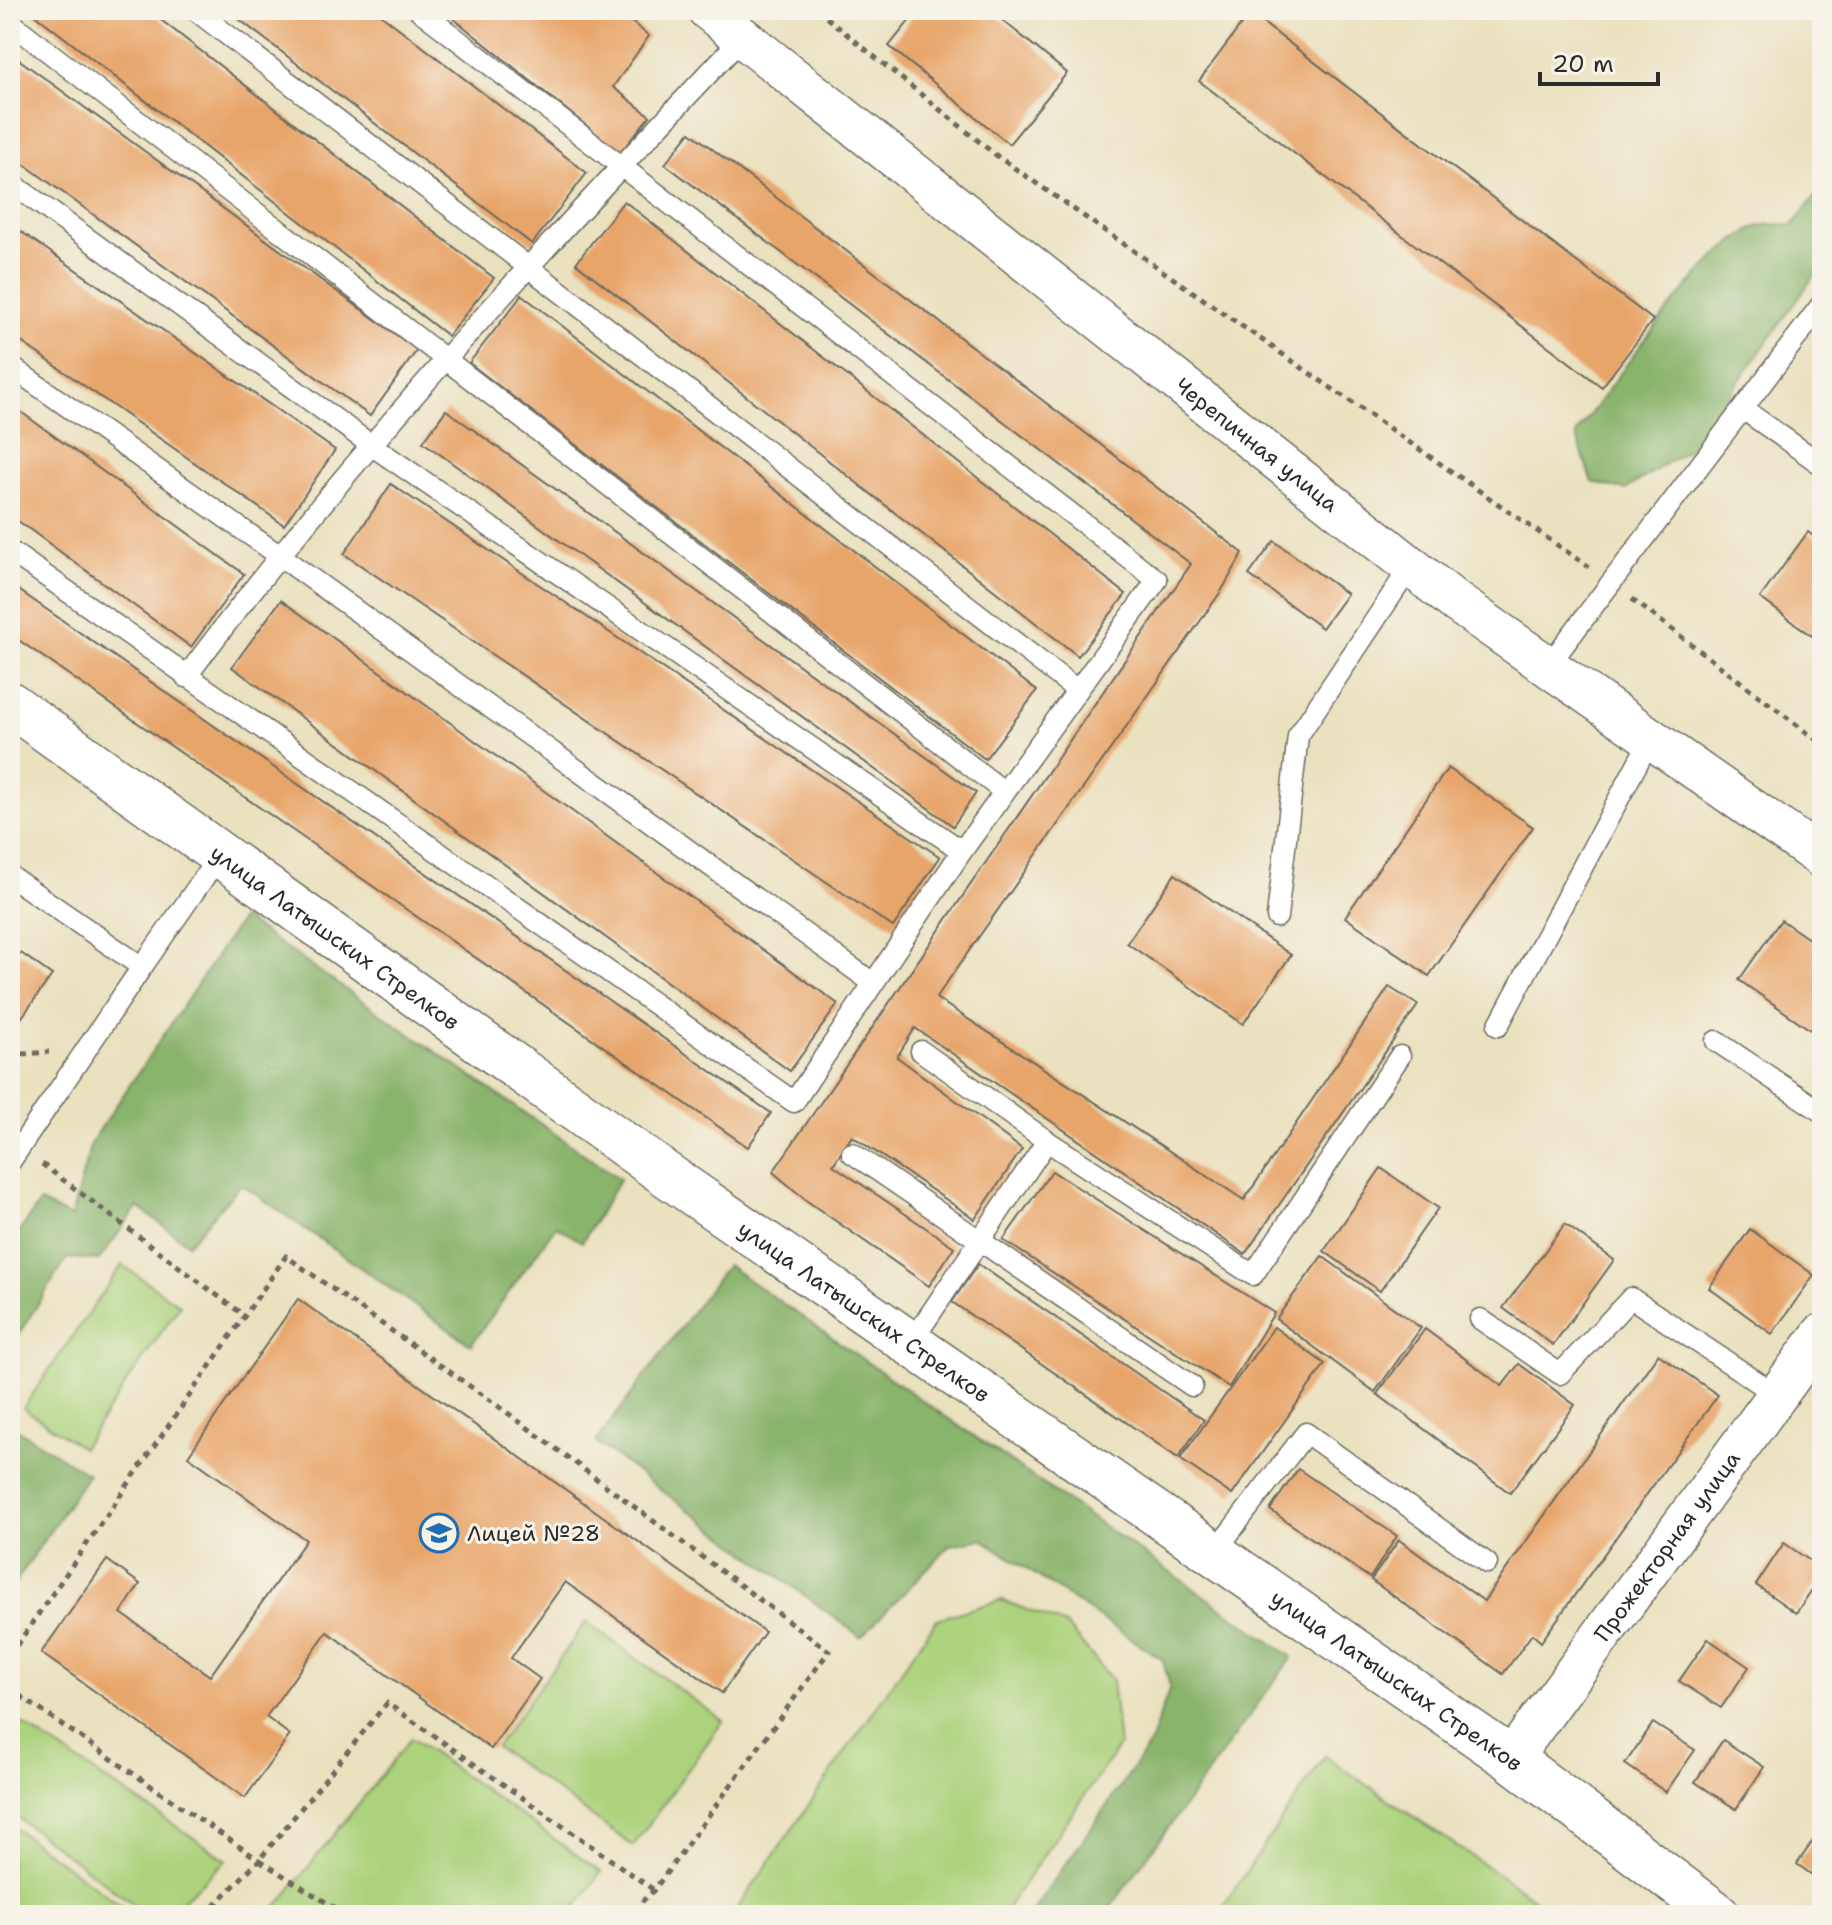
<svg xmlns="http://www.w3.org/2000/svg" width="1832" height="1925" font-family="'Shantell Sans',sans-serif">
	<rect width="100%" height="100%" fill="#f7f3e8"/>
	<filter id="ink" filterUnits="userSpaceOnUse"><feTurbulence type="fractalNoise" baseFrequency=".0125" numOctaves="2"/><feDisplacementMap in="SourceGraphic" scale="16" xChannelSelector="R" yChannelSelector="G"/><feConvolveMatrix kernelMatrix="1 2 1 2 8 2 1 2 1" color-interpolation-filters="sRGB"/></filter>
	<filter id="wash" filterUnits="userSpaceOnUse"><feTurbulence type="fractalNoise" baseFrequency=".006" numOctaves="4" result="noise"/><feDisplacementMap in="SourceGraphic" scale="32" xChannelSelector="R" yChannelSelector="G"/><feGaussianBlur stdDeviation="1.8" result="paint"/><feColorMatrix in="noise" values="0 0 0 0 0 0 0 0 0 0 0 0 0 0 0 0 0 1.4 0 .05"/><feComposite in="paint" operator="in"/></filter>
	<g filter="url(#wash)">
		<rect width="100%" height="100%" fill="#eae1bf"/>
		<g fill="#acd27c" stroke="#6c7e54" stroke-width="2">
			<path d="M122,1265L180,1305L82,1448L23,1408Z"/>
			<path d="M1001,1600L1066,1625L1112,1680L1119,1746L1002,1915H733L937,1619Z"/>
			<path d="M586,1622L723,1721L633,1846L496,1747Z"/>
			<path d="M10,1716L227,1860L167,1915H148L10,1812Z"/>
			<path d="M411,1738L601,1872L570,1915H270Z"/>
			<path d="M1325,1756L1558,1915H1217Z"/>
			<path d="M10,1825L123,1907L117,1915H10Z"/>
		</g>
		<g fill="#89b46c" stroke="#5a704c" stroke-width="2">
			<path d="M1822,187V265L1692,447L1625,490L1592,482L1576,434C1616,381 1699,253 1757,227C1767,222 1783,225 1793,225Z"/>
			<path d="M242,918L620,1179L582,1242L556,1226L471,1345L241,1184L188,1244L138,1207L99,1260L67,1258L10,1348V1245L40,1202L71,1217L91,1143Z"/>
			<path d="M727,1265L1292,1657L1105,1915H1030L1150,1744L1170,1687L1163,1660L982,1539L950,1545L861,1637L596,1442Z"/>
			<path d="M10,1425L88,1474L10,1591Z"/>
		</g>
		<g id="blocks">
			<g fill="#e8a56b">
				<path d="M29,10H148L494,278L448,336Z"/>
				<path d="M227,10H375L587,173L532,244Z"/>
				<path d="M443,10H617L649,36L613,87L650,116L620,153Z"/>
				<path d="M918,10H990L1067,73L1009,144L889,46Z"/>
				<path d="M1250,13L1653,320L1602,387L1199,81Z"/>
				<path d="M10,53L417,350L370,416L10,154Z"/>
				<path d="M690,132L1243,553L1222,590L936,998L1244,1200L1389,987L1418,1005L1245,1254L915,1028L897,1057L1022,1149L975,1219L852,1136L833,1165L954,1247L929,1286L807,1201L773,1172L1191,564L665,164Z"/>
				<path d="M624,201L1126,594L1078,656L576,263Z"/>
				<path d="M10,224L335,450L284,525L10,334Z"/>
				<path d="M522,295L1037,691L985,759L469,363Z"/>
				<path d="M10,404L244,574L191,647L10,515Z"/>
				<path d="M446,410L976,793L953,826L423,442Z"/>
				<path d="M391,484L940,857L893,927L344,554Z"/>
				<path d="M1808,532L1822,543V643L1760,598Z"/>
				<path d="M1274,541L1347,594L1322,628L1249,575Z"/>
				<path d="M10,584L771,1113L748,1147L10,634Z"/>
				<path d="M281,600L838,1004L790,1071L232,667Z"/>
				<path d="M1448,768L1533,827L1429,976L1345,917Z"/>
				<path d="M1175,874L1291,955L1243,1024L1127,943Z"/>
				<path d="M1781,920L1822,948V1038L1739,980Z"/>
				<path d="M21,953L52,975L10,1034V957L15,960Z"/>
				<path d="M1381,1168L1438,1208L1380,1291L1324,1251Z"/>
				<path d="M1052,1171L1274,1313L1229,1387L1003,1240Z"/>
				<path d="M1565,1224L1614,1260L1553,1345L1503,1308Z"/>
				<path d="M1750,1229L1814,1275L1772,1334L1709,1288Z"/>
				<path d="M1322,1256L1421,1328L1375,1392L1276,1319Z"/>
				<path d="M978,1264L1204,1420L1178,1458L952,1302Z"/>
				<path d="M298,1299L765,1632L722,1693L565,1582L511,1658L540,1679L491,1749L327,1632L266,1717L290,1735L245,1798L41,1653L107,1560L140,1584L121,1613L210,1676L306,1540L188,1456Z"/>
				<path d="M1274,1327L1325,1364L1232,1495L1180,1459Z"/>
				<path d="M1425,1329L1502,1386L1519,1364L1575,1405L1510,1493L1377,1394Z"/>
				<path d="M1658,1354L1718,1395L1541,1642L1532,1634L1503,1674L1371,1580L1399,1540L1484,1601Z"/>
				<path d="M1298,1469L1397,1536L1370,1578L1270,1510Z"/>
				<path d="M1784,1543L1822,1569V1575L1796,1613L1756,1585Z"/>
				<path d="M1708,1639L1749,1667L1721,1708L1679,1681Z"/>
				<path d="M1653,1723L1695,1750L1666,1792L1625,1764Z"/>
				<path d="M1723,1740L1764,1767L1736,1809L1695,1782Z"/>
				<path d="M1822,1828V1882L1797,1864Z"/>
			</g>
		</g>
	</g>
	<g filter="url(#ink)">
		<use href="#blocks" fill-opacity="0" stroke="#6e6b5f" stroke-width="2"/>
		<g fill="none" stroke-linecap="round" stroke-linejoin="round">
			<defs>
				<g id="lane">
					<path d="M195,10L1077,690"/>
					<path d="M419,10L1157,580L962,851"/>
					<path d="M10,22L1003,791"/>
					<path d="M10,182L371,445L962,851L794,1102L10,551"/>
					<path d="M10,366L280,556L873,983"/>
					<path d="M1743,409L1822,465"/>
					<path d="M1548,666L1822,304"/>
					<path d="M186,677C355,450 548,243 743,37"/>
					<path d="M10,876L142,967L221,853"/>
					<path d="M1277,917L1298,736L1411,566"/>
					<path d="M1498,1026L1651,738"/>
					<path d="M1716,1041L1822,1112"/>
					<path d="M921,1051L1047,1141L1253,1275L1400,1056"/>
					<path d="M852,1153L1192,1386"/>
					<path d="M10,1162L142,967"/>
					<path d="M1480,1319L1560,1374L1631,1298L1777,1395"/>
					<path d="M910,1344L1047,1141"/>
					<path d="M1214,1553L1306,1433L1487,1563"/>
				</g>
				<g id="street">
					<path id="s1" d="M708,10L1456,602L1822,858"/>
					<path id="s2" d="M1511,1759L1822,1334"/>
				</g>
				<g id="secondary">
					<path id="s3" d="M10,704L664,1173L1511,1759L1718,1915"/>
				</g>
			</defs>
			<use href="#lane" stroke="#6e6b5f" stroke-width="23"/>
			<use href="#street" stroke="#6e6b5f" stroke-width="43"/>
			<use href="#secondary" stroke="#6e6b5f" stroke-width="47"/>
			<g stroke="#6e6b5f" stroke-width="5" stroke-dasharray="6 6" stroke-linecap="butt">
				<path d="M817,10L997,156L1589,567"/>
				<path d="M1632,599L1822,744"/>
				<path d="M10,1055L49,1052"/>
				<path d="M42,1164L242,1314"/>
				<path d="M10,1655L286,1256L505,1411L829,1651L654,1890L628,1915"/>
				<path d="M10,1689L259,1860L205,1915"/>
				<path d="M346,1915L259,1860L387,1703L654,1890"/>
			</g>
			<use href="#lane" stroke="#fff" stroke-width="20"/>
			<use href="#street" stroke="#fff" stroke-width="40"/>
			<use href="#secondary" stroke="#fff" stroke-width="44"/>
		</g>
	</g>
	<defs>
		<symbol id="school-ring" viewBox="-11 -11 22 22"><circle r="9.5" fill="#f7f3e8" stroke="#1f6fb2" stroke-width="1.5"/><path d="M0-5L7-2L0 1L-7-2ZM-4 1L0 2.5L4 1V4Q0 6-4 4Z" fill="#1f6fb2"/></symbol>
	</defs>
	<g fill-rule="evenodd">
		<use href="#school-ring" x="417" y="1511" width="44" height="44"/>
	</g>
	<g text-anchor="middle" dominant-baseline="central" stroke-width="6" stroke-linejoin="round" paint-order="stroke">
		<g font-size="22" fill="#2b2b2b" stroke="#f7f3e8">
			<text stroke="none"><textPath href="#s1" startOffset="700">Черепичная улица</textPath></text>
			<text stroke="none"><textPath href="#s3" startOffset="400">улица Латышских Стрелков</textPath></text>
			<text stroke="none"><textPath href="#s3" startOffset="1048">улица Латышских Стрелков</textPath></text>
			<text stroke="none"><textPath href="#s2" startOffset="264">Прожекторная улица</textPath></text>
			<text stroke="none"><textPath href="#s3" startOffset="1696">улица Латышских Стрелков</textPath></text>
		</g>
		<g font-size="22" fill="#2b2b2b" stroke="#f7f3e8" text-anchor="start">
			<text x="467" y="1533">Лицей №28</text>
		</g>
	</g>
	<rect width="1832" height="1925" fill="none" stroke="#f7f3e8" stroke-width="40"/>
	<path d="M1540 72v12h118v-12" fill="none" stroke="#2b2b2b" stroke-width="4"/>
	<text x="1552" y="72" font-size="24" fill="#2b2b2b" stroke="#f7f3e8" stroke-width="6" paint-order="stroke">20 m</text>
</svg>
